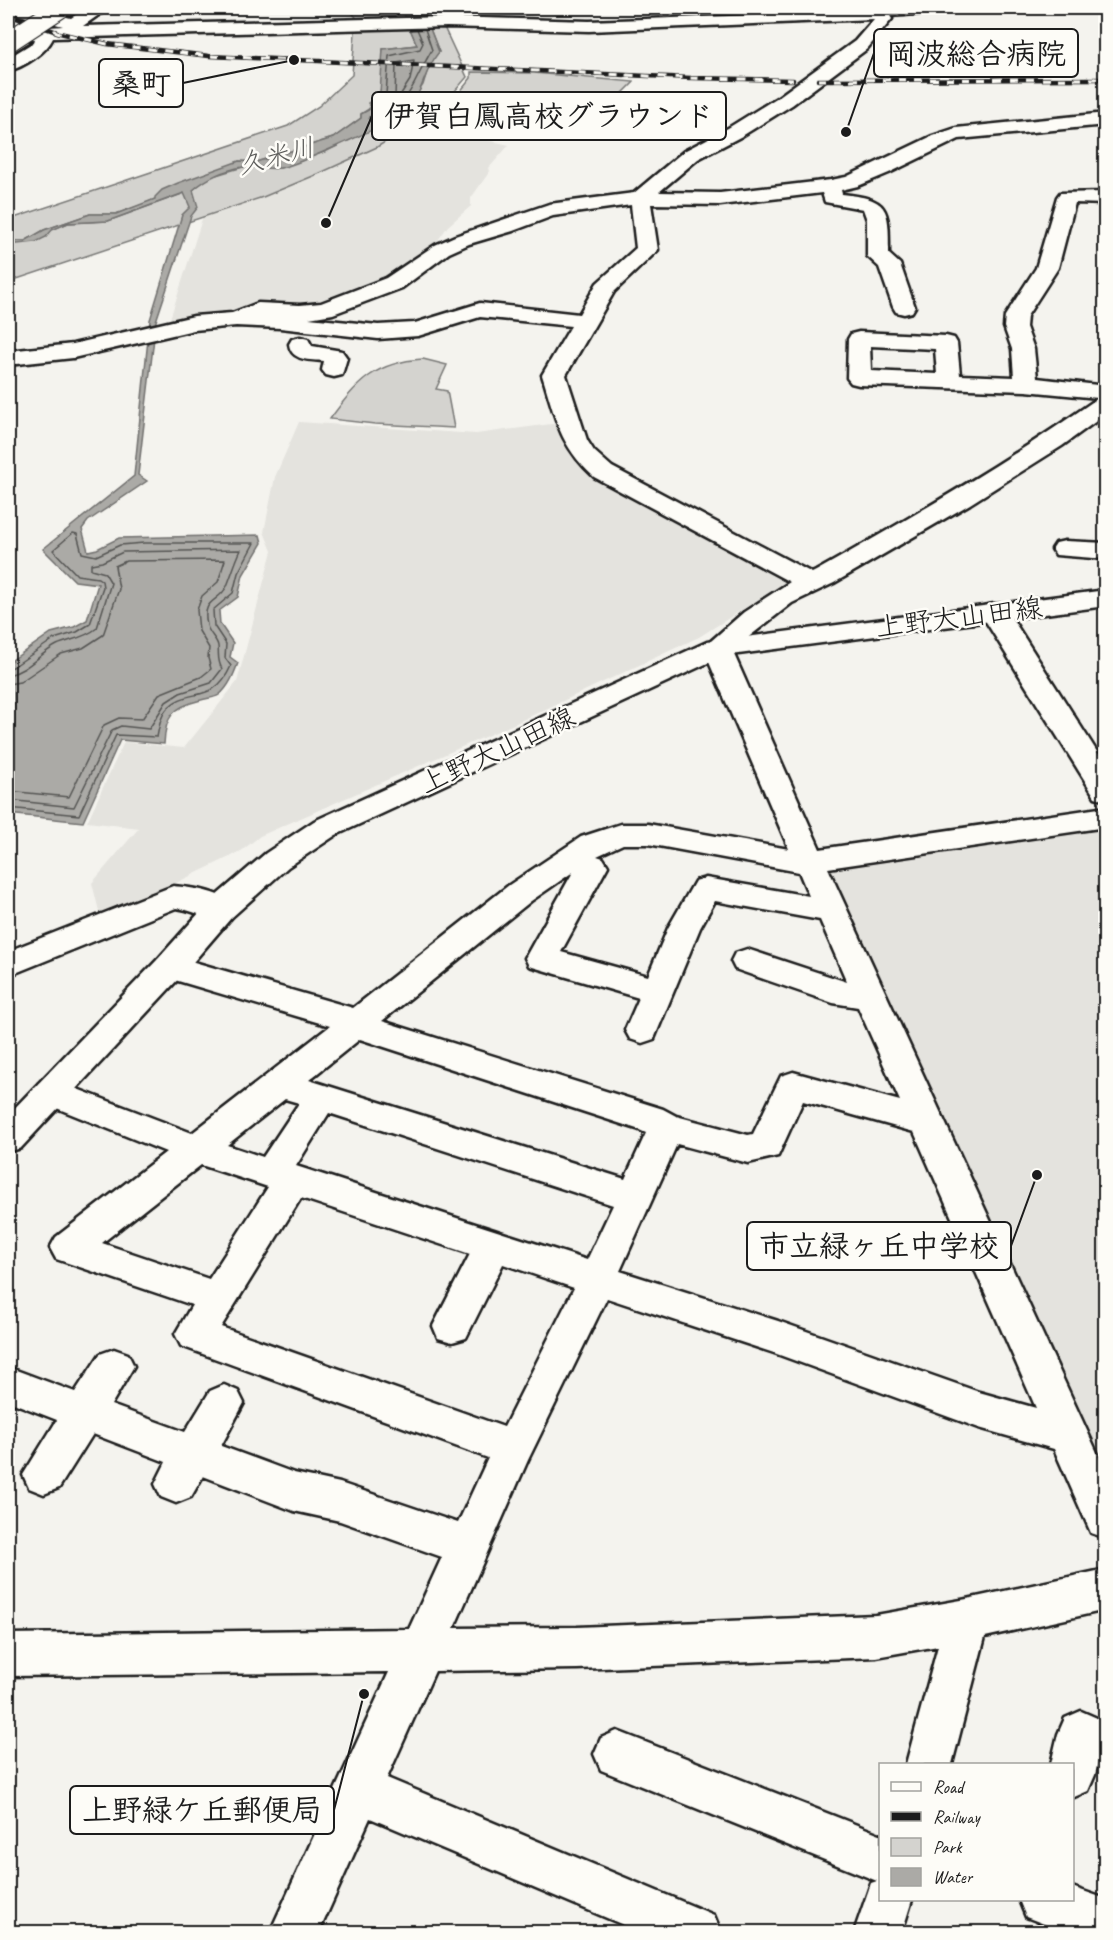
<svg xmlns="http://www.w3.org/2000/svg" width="1113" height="1940" font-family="Caveat,'Klee One',sans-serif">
	<rect width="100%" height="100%" fill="#f4f3ee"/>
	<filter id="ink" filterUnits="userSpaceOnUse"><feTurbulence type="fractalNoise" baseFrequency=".0167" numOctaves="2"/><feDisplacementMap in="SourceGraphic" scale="12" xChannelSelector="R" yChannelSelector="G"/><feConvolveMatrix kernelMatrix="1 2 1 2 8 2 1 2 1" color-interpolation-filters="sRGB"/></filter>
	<g filter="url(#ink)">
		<g fill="#e4e3de">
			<path d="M416,123L509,145L489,168L490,171L471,198V206L448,226L429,253L404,272L321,306L235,312L169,322L203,216L241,204L318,174L377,147Z"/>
			<path d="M299,422L476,434L559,423L568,450L585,466L786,576V582L699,637L516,723L260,836L240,852L101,919L92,883L139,828L87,822L124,742L184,748L237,682L272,551L264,532L275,477Z"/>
			<path d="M1105,822V1478L830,871L836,861Z"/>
		</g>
		<g fill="#d4d3cf" stroke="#787876" stroke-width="1.5">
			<path d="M347,8H401L417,45L383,49C382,75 387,100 361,114V118L333,138L256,162L239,161L144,204L116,214H90L44,230L25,241H8V220L288,126L319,106L352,75L356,17Z"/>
			<path d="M422,8H435L467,77L449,98L416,123L377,147L318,174L263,197L8,282V245L46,237L51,230L68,223L108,221L193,190L206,178L243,167L280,168L327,151L405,112L423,85L430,62L439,52Z"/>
			<path d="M471,72L534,73L634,82L606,110L552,105L519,125L477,122L479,98H455L471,78Z"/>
			<path d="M423,359L447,365L436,389L447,391L454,428L375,424L330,419C357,382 375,362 423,359Z"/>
		</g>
		<path fill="#abaaa6" stroke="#72716f" stroke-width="1.5" d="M401,8H422L439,52C424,69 423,95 406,111C396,121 295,166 280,168C268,170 255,165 243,167C224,170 207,178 193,190L198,207L191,216L156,321L138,475L147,481L88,521L82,529L88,551L97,549L119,538L260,535L262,543L243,575L238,597L219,611L220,624L233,643L230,657L238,663C234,674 229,687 219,695C215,698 207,698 201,700C173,707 165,716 164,744L120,740L83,822L8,814V663L51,633L74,627L87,620L98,584L75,581L43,549L134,476L150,320L182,215L190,207L184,193L108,221L68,223L52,230L46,237L36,242L8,245V241H25L44,230L90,214H116L155,199V197L162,190L178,183L239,161L256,162L333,138L361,118V114L372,108L368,103L380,93L383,49L417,45Z"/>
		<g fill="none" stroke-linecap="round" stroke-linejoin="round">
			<g stroke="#555553" stroke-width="1.5">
				<path d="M417,29L423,43L420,49L389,56L386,94L378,103L376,112L369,117L370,121C411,110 412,82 432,50L425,29"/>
				<path d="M414,60L410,80L399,97L395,98L396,63Z"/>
				<path d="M8,668L13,667L54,639L77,632L90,624L103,587L102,581L98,578L77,575L53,550L73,533L77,534L82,553L96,556L120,545L144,543H254L238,573L233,593L213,610L214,626L226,644L225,658L231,666C213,707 187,685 166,710C160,717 159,728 157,737L116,735L79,815L8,808"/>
				<path d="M8,675C28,671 39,654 57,645C71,639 85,638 97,628L111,583L105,573L91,569V564L102,562L123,552L241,550C235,562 232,574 227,586C219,603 201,598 207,625C208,633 217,639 218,646C219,655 217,660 222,669L211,683L180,693L166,702L149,729L121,726L112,730L74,807L8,800"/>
				<path d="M8,684L20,682L61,654L83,648L103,635L119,589L115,566L126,561L225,560L218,582L202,596L197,610L199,631L209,648L208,658L211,669L201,677L159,694L142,719L119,718L104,725L69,797L8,791"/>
			</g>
			<defs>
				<g id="minor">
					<path d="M8,8H29L71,18L86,8H105L103,12L83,26L447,17L589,21L786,14L869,8H939L936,12L930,13L890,16L892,19L867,49L792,105L742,136L698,159L659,192L720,193L831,180L846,177L932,136L956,128L1106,113V125L959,139L889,173L858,186L841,190L842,194C890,199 889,208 889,254L900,264L915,307L912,312L904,314L896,312L893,307L879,267L867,256V220L863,209L825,202L822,193L720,205L651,204L658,250L614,292L566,375L587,440L594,451L612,467L812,573L816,571C912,517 1007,462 1098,398L1026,391L859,385L851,383L847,378L848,339L851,334L859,332L946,336L954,338L957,343L960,375L1014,377L1012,349L1004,327L1005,316L1036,268L1057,197L1060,193L1106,192V204L1075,203L1058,268L1027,316L1026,327L1034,349L1037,378L1106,386V414L1062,446L970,504L834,583L792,603L732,650L820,849L1106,807V827L828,868L1106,1472V1538L1091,1533L1054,1449L979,1428L774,1353L607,1298L528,1460L454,1628L577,1627L876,1615L967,1599L1106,1569V1610L985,1637L952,1764H906L938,1646L876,1657L577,1669L435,1671L387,1778L714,1915L721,1932H640L370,1818L319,1932H270L389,1672L8,1676V1634L409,1629L442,1557L340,1521L294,1511L203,1476L191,1497L176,1503L161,1497L155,1484L166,1462L93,1434L59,1488L44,1494L29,1488L23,1475L57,1420L8,1401V1367L75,1392L100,1354L114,1349L128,1354L134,1366L111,1405L185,1432L210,1391L224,1385L238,1391L244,1403L221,1446L294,1473L340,1483L458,1523L488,1458L181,1346L175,1334L192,1305L56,1259L50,1248L56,1237L166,1152L39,1101L33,1092L39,1083L51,1079L192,1133L330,1026L158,975L154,967L158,959L170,955L353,1008L509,885L581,837L621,824H648L789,849L703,648L744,612L790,582L594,477C559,445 556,419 542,375L571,326L480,317L418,336L378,339L280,328L236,326L194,330L73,358L8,365V351L73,344L194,316L232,313L258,303L300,305L321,303L386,278L435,245L455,236L549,204L634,193L684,151L728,128L778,97L855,41L874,19L589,31L447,27L53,38C46,53 24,67 8,71V58L34,42L35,39L8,40V30L63,26L8,12ZM631,205L636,248L597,283L579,314L480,303L415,323L378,325L309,318L333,314L402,288L449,253L469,244L513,231L553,216ZM870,346L935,349L937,374L871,371ZM623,844H648L799,872L809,896L706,878L695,881L668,928L648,976L561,952L608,866L603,858L597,856ZM573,872L525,958L529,966L639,998L625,1030L630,1039L642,1043L654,1039L700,928L715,901L820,920L847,982L747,949L735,953L731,961L735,969L833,1003L858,1007L900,1101L793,1072L781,1076L753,1134L748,1135L676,1116L663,1109L382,1021L531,901ZM360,1039L637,1129L646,1133L625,1179L309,1080ZM285,1099L299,1103L263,1157L227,1145ZM803,1101L914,1132L1036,1408L979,1392L778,1321L620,1271L677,1144L748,1163L778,1156ZM329,1113L613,1205L587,1260L296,1166ZM201,1165L268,1187L209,1279L102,1243ZM301,1198L470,1254L433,1326L438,1338L452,1342L466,1338L503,1264L574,1288L504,1427L221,1327Z"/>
					<path d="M300,337L308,339L312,346L342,351L347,358L342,375L334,377L326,375L322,370L324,361C310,360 291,361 289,344L292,339Z"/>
					<path d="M1065,541L1106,543V559L1056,555L1052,549L1056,543Z"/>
					<path d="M994,604L1004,606L1008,612L1106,766V800L1095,797L980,612L984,606Z"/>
					<path d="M173,886C193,888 225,891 236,910L231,918C212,924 196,910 176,908L8,976V951Z"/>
					<path d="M1081,1711L1097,1718L1104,1734L1095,1775L1088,1791L1072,1798V1764H1051L1058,1734L1065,1718Z"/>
					<path d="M617,1731L880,1834V1900H912L902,1932H854L871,1883L877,1881L601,1770L594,1754L601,1738Z"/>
					<path d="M1072,1887L1106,1899V1932H1065L1026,1917L1019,1900H1072Z"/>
				</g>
				<path id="major" d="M1106,590V606L723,656L336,835L288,867L231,918L182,975L21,1148L8,1152V1115L158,959L209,902L266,853L314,821L707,642Z"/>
			</defs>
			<use href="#minor" stroke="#1c1c1c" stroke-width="5"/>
			<use href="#major" stroke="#1c1c1c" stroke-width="5"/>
			<use href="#minor" fill="#fdfcf7" fill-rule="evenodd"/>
			<use href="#major" fill="#fdfcf7" fill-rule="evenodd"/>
			<defs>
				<g id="rail">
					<path d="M8,15L60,33L107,44L209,56L691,78L793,80"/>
					<path d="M818,80L1106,79"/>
				</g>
			</defs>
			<use href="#rail" stroke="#1c1c1c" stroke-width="4.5"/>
			<use href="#rail" stroke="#fdfcf7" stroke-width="3" stroke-dasharray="8" stroke-linecap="butt"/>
			<defs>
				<path id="highway-bridge" d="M8,42L60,8"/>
			</defs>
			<use href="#highway-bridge" stroke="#1c1c1c" stroke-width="22" stroke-linecap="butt"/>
			<use href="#highway-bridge" stroke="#fdfcf7" stroke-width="20"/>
		</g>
	</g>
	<g text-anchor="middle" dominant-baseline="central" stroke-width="5" stroke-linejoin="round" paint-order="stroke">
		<g font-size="26" font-style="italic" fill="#5c5c5a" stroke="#fdfcf7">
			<text transform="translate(276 156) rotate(-14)">久米川</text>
		</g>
		<g font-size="28" fill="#1c1c1c" stroke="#fdfcf7">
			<text transform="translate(959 617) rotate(-7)">上野大山田線</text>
			<text transform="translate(497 750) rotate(-25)">上野大山田線</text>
		</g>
	</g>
	<path fill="none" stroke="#1c1c1c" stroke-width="2" d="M846 132L874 53M294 60L183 83M326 223L372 116M1037 1175L1011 1246M364 1694L334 1810"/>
	<g fill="#1c1c1c" stroke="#fdfcf7" stroke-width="2">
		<circle cx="846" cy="132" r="6"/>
		<circle cx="294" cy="60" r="6"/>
		<circle cx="326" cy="223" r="6"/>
		<circle cx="1037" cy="1175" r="6"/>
		<circle cx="364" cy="1694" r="6"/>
	</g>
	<g fill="#fdfcf7" stroke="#1c1c1c" stroke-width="2">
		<rect x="874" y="29" width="204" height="48" rx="6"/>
		<rect x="99" y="59" width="84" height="48" rx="6"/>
		<rect x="372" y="92" width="354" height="48" rx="6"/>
		<rect x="747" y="1222" width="264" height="48" rx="6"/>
		<rect x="70" y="1786" width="264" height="48" rx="6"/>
	</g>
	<g font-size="30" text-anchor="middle" font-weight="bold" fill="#1c1c1c">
		<text x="976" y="64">岡波総合病院</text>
		<text x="141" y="94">桑町</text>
		<text x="549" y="126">伊賀白鳳高校グラウンド</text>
		<text x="879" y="1256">市立緑ヶ丘中学校</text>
		<text x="202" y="1820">上野緑ケ丘郵便局</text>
	</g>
	<rect width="1113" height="1940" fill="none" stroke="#fdfcf7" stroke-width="30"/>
	<rect x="15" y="15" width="1083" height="1910" fill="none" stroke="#1c1c1c" stroke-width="2" filter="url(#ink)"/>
	<rect x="879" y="1763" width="195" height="138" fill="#fdfcf7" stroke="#a3a29f" stroke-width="1.5"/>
	<rect x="891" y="1782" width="30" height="9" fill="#fdfcf7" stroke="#a3a29f" stroke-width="1.5"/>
	<text x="933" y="1793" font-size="18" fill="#1c1c1c">Road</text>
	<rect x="891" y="1812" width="30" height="9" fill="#1c1c1c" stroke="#a3a29f" stroke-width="1.5"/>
	<text x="933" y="1823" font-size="18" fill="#1c1c1c">Railway</text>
	<rect x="891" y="1838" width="30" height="18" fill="#d4d3cf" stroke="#a3a29f" stroke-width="1.5"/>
	<text x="933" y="1853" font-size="18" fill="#1c1c1c">Park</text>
	<rect x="891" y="1868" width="30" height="18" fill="#abaaa6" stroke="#a3a29f" stroke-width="1.5"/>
	<text x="933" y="1883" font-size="18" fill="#1c1c1c">Water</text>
</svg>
